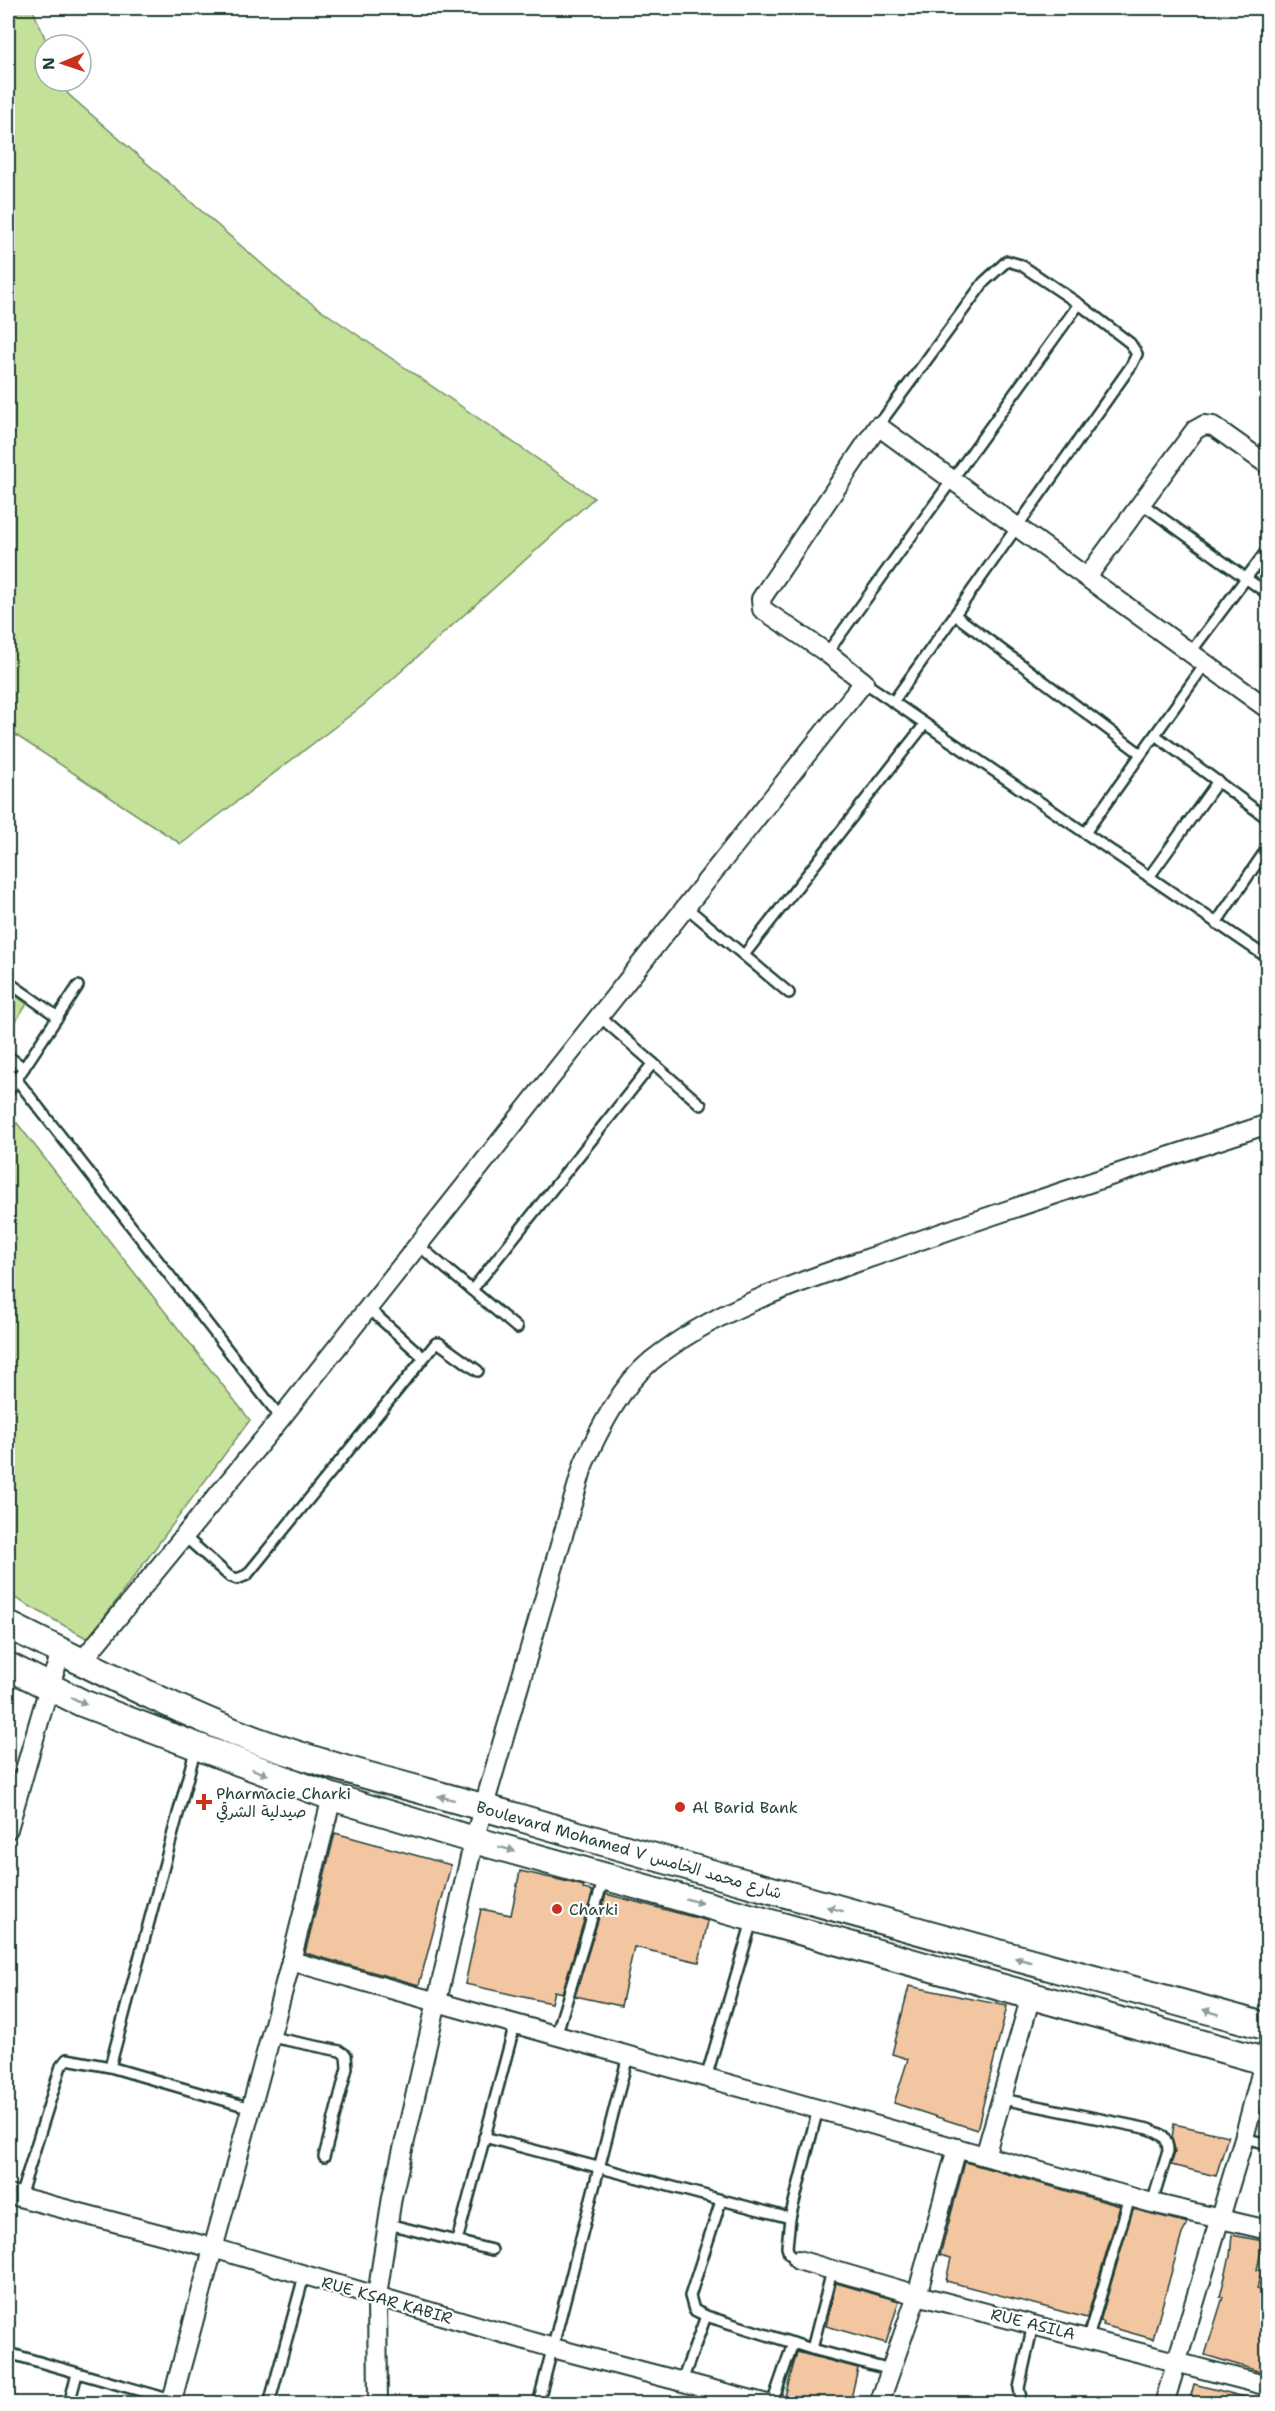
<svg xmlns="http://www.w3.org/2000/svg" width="1275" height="2411" font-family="'Shantell Sans','Playpen Sans Arabic',sans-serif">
	<rect width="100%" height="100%" fill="#fff"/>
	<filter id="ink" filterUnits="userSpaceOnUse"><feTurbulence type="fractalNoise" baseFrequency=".0167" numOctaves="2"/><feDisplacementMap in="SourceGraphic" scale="12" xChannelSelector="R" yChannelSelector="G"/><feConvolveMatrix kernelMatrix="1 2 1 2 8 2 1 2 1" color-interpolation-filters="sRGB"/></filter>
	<g filter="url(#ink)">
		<g fill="#c4e199" stroke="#728f66" stroke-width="1.5">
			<path d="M8,8H32L48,45H45V81H63L68,94L288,287L594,498L365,704L181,844L8,730Z"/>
			<path d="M8,990L27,1004L8,1032Z"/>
			<path d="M17,1123L250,1420L88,1639L8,1594V1132Z"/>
		</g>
		<g fill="#f3c6a2" stroke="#1f3d34" stroke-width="1.5">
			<path d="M335,1833L451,1865L419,1985L305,1953Z"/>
			<path d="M520,1871L560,1880L584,1886L583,1889L593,1891L562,1993L554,1991L551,2003L465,1984L481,1909L511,1915Z"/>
			<path d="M606,1894L708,1921L699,1962L634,1947L621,2006L575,1996Z"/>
			<path d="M909,1986L1007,2006L977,2130L894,2103L908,2059L892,2054Z"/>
			<path d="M1174,2124L1228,2136L1216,2176L1171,2165L1175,2151L1172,2138Z"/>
			<path d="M965,2162L1120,2206L1087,2318L946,2281L951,2258L940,2255Z"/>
			<path d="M1133,2209L1188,2223L1182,2234L1153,2339L1103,2325L1104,2322L1100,2321Z"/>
			<path d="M1232,2235L1263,2241L1257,2270L1261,2271L1257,2289L1267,2292L1260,2319L1268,2321V2374L1205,2355L1223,2297H1220L1230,2256Z"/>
			<path d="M836,2283L899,2301L886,2343L826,2326Z"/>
			<path d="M797,2352L858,2368L850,2403H823L785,2396Z"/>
			<path d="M1194,2384L1249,2398L1248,2403H1189Z"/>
		</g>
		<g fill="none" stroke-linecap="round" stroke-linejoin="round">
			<defs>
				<g id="lane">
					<path d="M878,426L984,282L1007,261L1021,265L1079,304L1130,343L1137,354L1131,366L893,702"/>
					<path d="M1141,503L1268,594"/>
					<path d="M955,615L1141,754"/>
					<path d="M827,653L1079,304"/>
					<path d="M1190,653L1268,549"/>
					<path d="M864,682L1268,958"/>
					<path d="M1155,735L1268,819"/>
					<path d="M1085,833L1206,663"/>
					<path d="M1149,877L1218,781"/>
					<path d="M686,907L789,993"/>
					<path d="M1216,923L1268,847"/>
					<path d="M744,955L925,724"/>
					<path d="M8,982L58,1017"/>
					<path d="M599,1016L701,1105"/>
					<path d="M8,1056L24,1068"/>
					<path d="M17,1080L281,1418"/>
					<path d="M8,1092L78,986"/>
					<path d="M418,1245L517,1328"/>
					<path d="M472,1290L653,1063"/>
					<path d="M368,1308L423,1357"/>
					<path d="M184,1536L229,1576L237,1579L247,1575L436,1343H439L478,1371"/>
					<path d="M556,2036L604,1878"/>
					<path d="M271,2037L340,2051L346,2055L347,2068L324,2157"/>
					<path d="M110,2067L196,1747"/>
					<path d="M706,2078L752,1921"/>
					<path d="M1002,2099L1149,2129C1161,2134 1168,2137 1168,2151L1152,2203"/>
					<path d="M484,2137L790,2218"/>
					<path d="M1244,2138L1268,2144"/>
					<path d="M20,2197L61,2066L67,2059L110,2067L251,2108"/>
					<path d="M721,2201L690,2296L694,2310L706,2316L812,2349L891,2370"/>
					<path d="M388,2224L492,2250"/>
					<path d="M457,2241L515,2024"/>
					<path d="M798,2260L789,2254L787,2247L790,2218L818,2109"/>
					<path d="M1088,2338L1130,2197"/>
					<path d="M812,2349L832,2271"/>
					<path d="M8,2353L172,2400"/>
					<path d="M682,2381L706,2316"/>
					<path d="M69,2404L77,2374"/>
					<path d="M269,2404L304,2276"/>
					<path d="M538,2404L628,2056"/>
					<path d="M772,2404L793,2343"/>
					<path d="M1022,2404L1019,2388L1033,2324"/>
				</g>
				<g id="street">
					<path d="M1087,577L1195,430L1204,425L1213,426L1268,465"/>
					<path d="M82,1661L281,1418L864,682L827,653L762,609L761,599L878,426L1268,709"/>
					<path d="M8,1829L49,1687L62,1651"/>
					<path d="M291,1961L1152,2203L1268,2230"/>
					<path d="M985,2156L1031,1996"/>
					<path d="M8,2194L213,2248L553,2348L767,2404"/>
					<path d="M798,2260L917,2295L1268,2386"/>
					<path d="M171,2404L291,1961L332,1797"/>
					<path d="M378,2404L377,2296L392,2197L474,1840L584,1463C600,1428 621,1386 651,1361C722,1304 813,1278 898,1248C1020,1205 1144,1165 1268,1124"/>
					<path d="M879,2404L917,2295L957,2148"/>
					<path d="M1164,2404L1244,2138L1268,2047"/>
				</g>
				<g id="secondary">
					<path d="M8,1625C89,1665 170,1708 255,1740C343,1772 434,1792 524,1819C770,1892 1019,1958 1268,2027"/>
					<path d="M8,1666L82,1703L332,1797L474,1840L1268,2062"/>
				</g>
			</defs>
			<use href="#lane" stroke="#1f3d34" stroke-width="14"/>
			<use href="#street" stroke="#1f3d34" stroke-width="22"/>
			<use href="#secondary" stroke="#1f3d34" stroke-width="30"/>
			<use href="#lane" stroke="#fff" stroke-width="9"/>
			<use href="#street" stroke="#fff" stroke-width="18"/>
			<use href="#secondary" stroke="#fff" stroke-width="26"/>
		</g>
		<defs><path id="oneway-solid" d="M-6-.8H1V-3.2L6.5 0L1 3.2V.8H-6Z" transform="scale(1.5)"/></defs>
		<g fill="#8f9e9a">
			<use href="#oneway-solid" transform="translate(79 1701) rotate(25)"/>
			<use href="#oneway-solid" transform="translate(260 1772) rotate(20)"/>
			<use href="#oneway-solid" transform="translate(446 1798) rotate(-166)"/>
			<use href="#oneway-solid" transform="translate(507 1849) rotate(15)"/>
			<use href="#oneway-solid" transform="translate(694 1901) rotate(16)"/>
			<use href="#oneway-solid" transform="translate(835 1909) rotate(-165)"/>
			<use href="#oneway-solid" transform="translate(1023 1960) rotate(-165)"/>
			<use href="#oneway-solid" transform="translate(1211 2012) rotate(-164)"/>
		</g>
	</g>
	<g fill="#c8321e" stroke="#fff" stroke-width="2">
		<path d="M201 1793h6v6h6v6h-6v6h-6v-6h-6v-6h6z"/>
		<circle cx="680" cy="1807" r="6"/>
		<circle cx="557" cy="1909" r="6"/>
	</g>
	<g text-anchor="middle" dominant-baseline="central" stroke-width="4.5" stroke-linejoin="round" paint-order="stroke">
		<g font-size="16" fill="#1f3d34" stroke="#fff" text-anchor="start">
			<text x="216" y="1793">Pharmacie Charki<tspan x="216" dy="18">صيدلية الشرقي</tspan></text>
			<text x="692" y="1807">Al Barid Bank</text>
			<text x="569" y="1909">Charki</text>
		</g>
		<g font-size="16" fill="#1f3d34" stroke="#fff">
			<text transform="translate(629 1850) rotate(16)">Boulevard Mohamed V شارع محمد الخامس</text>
			<text transform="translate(387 2300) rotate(16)">RUE KSAR KABIR</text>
			<text transform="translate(1033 2324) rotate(14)">RUE ASILA</text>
		</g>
	</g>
	<rect width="1275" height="2411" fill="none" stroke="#fff" stroke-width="30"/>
	<rect x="15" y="15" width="1245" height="2381" fill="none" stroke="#1f3d34" stroke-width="2" filter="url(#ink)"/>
	<g transform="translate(63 63) rotate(268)"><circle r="28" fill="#ffffff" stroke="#a5b1ae" stroke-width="1.5"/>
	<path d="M0-4.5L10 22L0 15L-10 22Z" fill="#c8321e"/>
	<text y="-9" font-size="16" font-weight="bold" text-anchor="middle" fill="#1f3d34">N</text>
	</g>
</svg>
